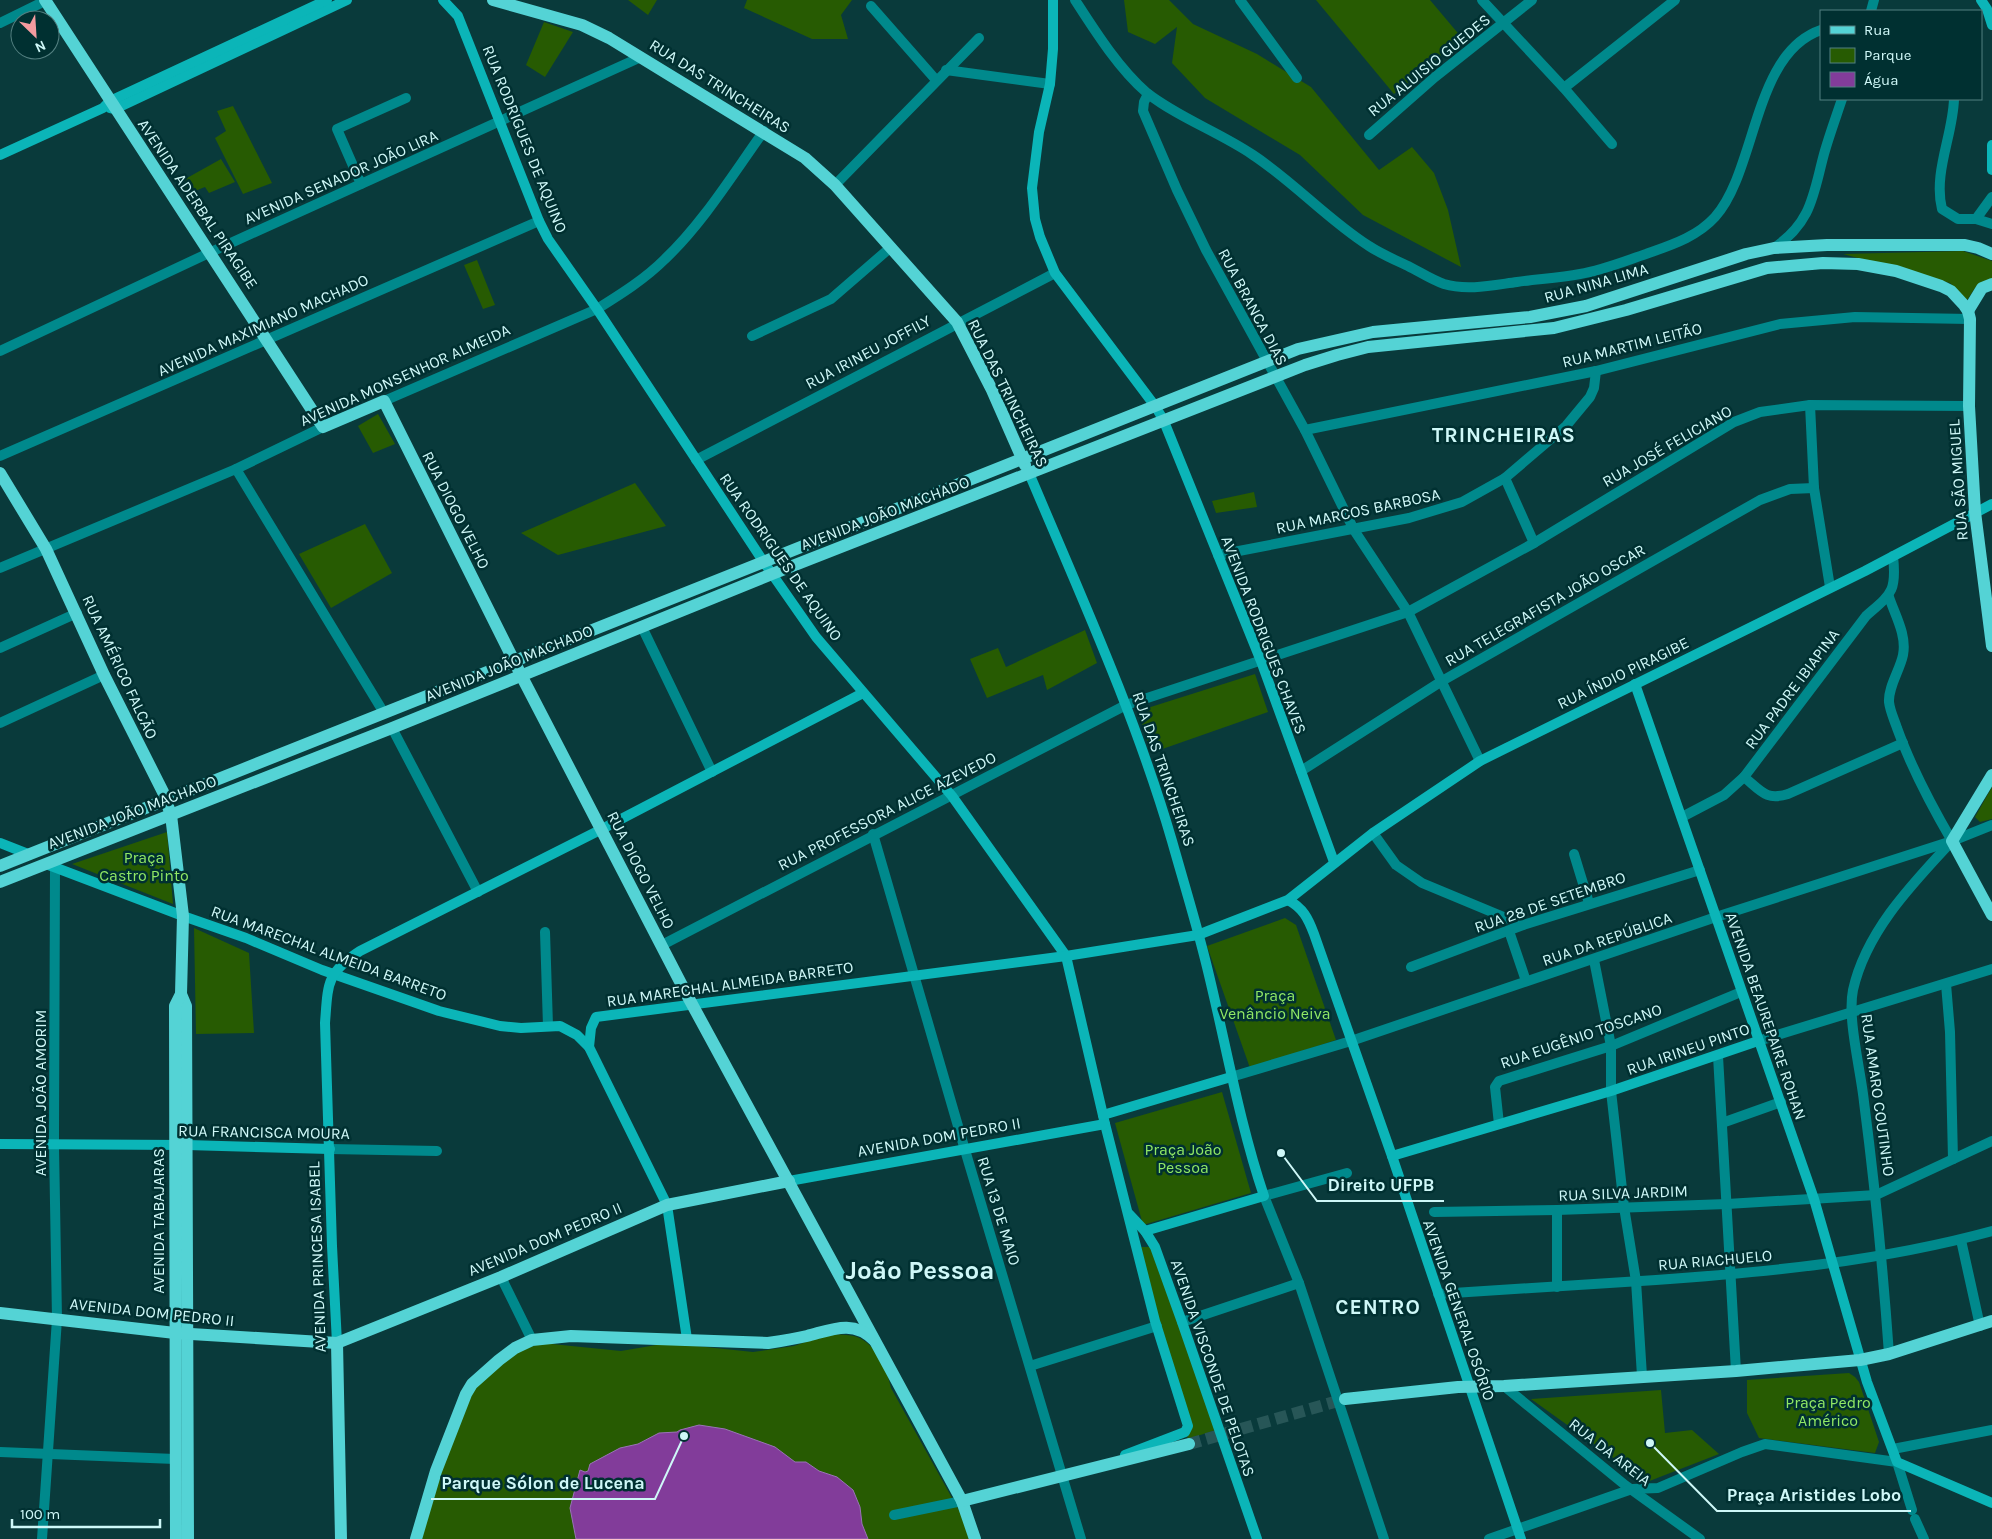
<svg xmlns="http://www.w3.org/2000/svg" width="1992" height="1539" font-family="Karla,sans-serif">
	<rect width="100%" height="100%" fill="#093a3b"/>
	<g fill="#275b02">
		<path d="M628,0H657L648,15Z"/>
		<path d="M747,0H852L841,15L848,39H812L744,8Z"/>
		<path d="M1124,0H1169L1193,24L1257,54L1311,87L1379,170L1412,147L1434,173L1448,210L1461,267L1363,215L1300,155L1205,98L1172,63L1177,27L1155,44L1128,32Z"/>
		<path d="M1316,0H1430L1462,38L1394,94Z"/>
		<path d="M544,22L573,32L545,77L526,65Z"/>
		<path d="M233,106L272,183L243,194L215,138L226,131L217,111Z"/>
		<path d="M221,159L235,182L209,193L205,187L185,195L178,183Z"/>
		<path d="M1963,251L1992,261V284L1977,285L1967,300L1950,283L1843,254Z"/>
		<path d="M477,260L495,305L483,309L464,265Z"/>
		<path d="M378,414L395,444L373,453L358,426Z"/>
		<path d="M635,483L666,526L558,555L521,533Z"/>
		<path d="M1254,492L1257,507L1216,513L1212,501Z"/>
		<path d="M365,524L392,573L331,608L299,554Z"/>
		<path d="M1085,630L1097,663L1047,690L1043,675L987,698L970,659L998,648L1006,667Z"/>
		<path d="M1255,674L1268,712L1151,753L1138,711Z"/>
		<path d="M1992,787V819L1980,822L1975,817Z"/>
		<path d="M167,832L173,904L72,864Z"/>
		<path d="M1285,918L1296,925L1336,1040L1250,1068L1207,946Z"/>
		<path d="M194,928L249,953L254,1033L196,1034Z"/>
		<path d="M1222,1092L1251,1193L1143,1225L1115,1123Z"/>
		<path d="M1136,1247H1155L1219,1429L1188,1439Z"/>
		<path d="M829,1334C837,1335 849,1334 857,1337C876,1344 887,1369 891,1388L962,1516L969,1539H419L446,1449L475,1383L519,1351L542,1343L621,1351L668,1343L753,1352L794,1346Z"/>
		<path d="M1849,1373L1855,1377L1859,1382L1879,1442L1875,1453L1759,1438L1747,1413V1380Z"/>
		<path d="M1661,1390L1665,1433L1692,1430L1719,1454L1647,1482L1531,1399Z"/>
	</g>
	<path fill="#823c9a" stroke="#9974b6" d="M699,1425L725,1429L775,1447L795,1462H806L819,1471L837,1477L853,1490L860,1507L862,1524L868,1539H576L570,1508L580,1470L585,1472L588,1471L590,1464L620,1448L638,1444L659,1433L677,1432L680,1430Z"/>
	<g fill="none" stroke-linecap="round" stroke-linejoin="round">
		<path stroke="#275657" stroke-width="12" stroke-dasharray="12 6" stroke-linecap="butt" d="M1189,1444L1345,1399"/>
		<g stroke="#00898c" stroke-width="10">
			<path d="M1075,0C1095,31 1119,69 1147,93C1179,118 1219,132 1253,155C1294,182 1328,220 1369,246C1381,254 1395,260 1408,266C1420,272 1432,280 1444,284C1467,291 1494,285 1517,282C1538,279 1559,278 1580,274C1603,270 1625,261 1646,254C1671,245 1697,237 1715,217C1757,170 1753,53 1821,30"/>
			<path d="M1240,0L1297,78"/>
			<path d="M1482,0L1564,88L1612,144"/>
			<path d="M871,6L936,80"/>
			<path d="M1871,11L1874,0"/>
			<path d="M0,23L45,1"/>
			<path d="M946,70L1050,84"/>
			<path d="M1564,88L1675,0"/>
			<path d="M1148,94L1144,102L1143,111L1177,190L1206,250L1305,430L1354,530L1408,612L1480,761"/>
			<path d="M1954,99C1953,135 1933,173 1942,209L1958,219H1976L1992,224"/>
			<path d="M1369,135L1435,77L1532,0"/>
			<path d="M361,184L337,129L406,98"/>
			<path d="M835,185L979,38"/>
			<path d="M1976,219L1992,197"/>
			<path d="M1774,248C1812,222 1813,195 1824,154C1829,136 1836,117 1842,99"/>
			<path d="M752,336L831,299L891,247"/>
			<path d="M0,351L211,252L641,57"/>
			<path d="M384,401L597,309C621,294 645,279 665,259C703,223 733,174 764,131"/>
			<path d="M1810,405L1814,488L1830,587"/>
			<path d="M1305,430L1596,371L1780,324L1855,317L1970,319"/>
			<path d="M0,456L539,221"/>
			<path d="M696,460L1055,273"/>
			<path d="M236,469L384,713"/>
			<path d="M1505,478L1534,543"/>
			<path d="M1218,555L1409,518L1462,502L1505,478L1566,426L1590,397L1594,388L1596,371"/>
			<path d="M0,568L236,469L323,427"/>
			<path d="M1889,597C1895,615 1907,635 1903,655C1900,670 1888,687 1889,702C1890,711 1894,719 1897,728C1911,767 1931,805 1952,841C1913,883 1866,931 1853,990C1847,1019 1861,1071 1864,1102C1875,1186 1883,1270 1889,1354"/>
			<path d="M642,627L712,772"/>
			<path d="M0,648L77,613"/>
			<path d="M0,723L104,675"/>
			<path d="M392,728L478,892"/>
			<path d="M1301,771L1442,681L1760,500L1790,489L1814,488"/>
			<path d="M1744,777C1761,791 1766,801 1788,794L1903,743"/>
			<path d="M1682,817L1724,795L1744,777L1866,616C1891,594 1897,592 1893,556"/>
			<path d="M1373,833L1396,865L1422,883L1523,925"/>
			<path d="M873,834L965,1150L1081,1539"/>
			<path d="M1574,854L1589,903"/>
			<path d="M1509,931L1526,981"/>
			<path d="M545,932L548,1026"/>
			<path d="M662,945L1126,705L1408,612L1534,543L1734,422L1760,412L1810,405L1969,406"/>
			<path d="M1594,960L1611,1046V1091L1624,1207L1636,1281L1642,1376"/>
			<path d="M1411,967L1523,925L1700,870"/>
			<path d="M1946,984L1950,1032L1953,1159"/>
			<path d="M1758,1041L1992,969"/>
			<path d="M1718,1056L1736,1371"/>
			<path d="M1231,1077L1351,1041L1716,917L1952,841L1992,825"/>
			<path d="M1722,1123L1781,1102"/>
			<path d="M1499,1124L1495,1087L1499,1081L1611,1046L1741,992"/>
			<path d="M330,1149L437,1151"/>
			<path d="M1347,1173L1264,1196L1299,1283L1384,1539"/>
			<path d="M1434,1212L1557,1210L1727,1204L1876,1195L1992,1141"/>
			<path d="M1961,1240L1980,1326"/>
			<path d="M501,1277L532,1340"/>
			<path d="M1557,1287V1210"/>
			<path d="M1438,1294C1510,1290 1583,1285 1656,1280C1769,1272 1882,1261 1992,1231"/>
			<path d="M1182,1322L1299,1283"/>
			<path d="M1030,1366L1157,1326"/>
			<path d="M1504,1386L1625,1485L1700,1539"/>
			<path d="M1893,1449L1992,1430"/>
			<path d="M0,1452L175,1459"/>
			<path d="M894,1515L962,1501"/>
			<path d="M1915,1519L1924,1539"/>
			<path d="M42,1539L57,1319L54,1145L55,867"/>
			<path d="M1489,1539L1632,1489L1658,1488L1742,1452L1765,1444L1897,1462L1912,1510"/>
		</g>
		<g stroke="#0bb5b8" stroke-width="10">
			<path d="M443,0L458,16L539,221L548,239L597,309L763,561L816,637L952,796L1066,956L1105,1124L1155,1321L1188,1426L1185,1432L1125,1455"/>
			<path d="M1053,0V49L1050,84L1039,132L1032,188L1035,219L1040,237L1055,273L1155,406L1163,419L1261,661L1334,862"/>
			<path d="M1981,0L1987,9L1992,25"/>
			<path d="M110,108L115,109L347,0"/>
			<path d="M1992,145V170"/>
			<path d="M0,155L103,108L110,101L327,0"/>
			<path d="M1029,473C1080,594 1135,714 1172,841C1183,880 1195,919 1205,959C1225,1038 1238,1119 1264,1196L1145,1231"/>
			<path d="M1635,684L1814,1199L1867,1382L1897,1462L1992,1503"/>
			<path d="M0,843L28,854"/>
			<path d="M46,864L183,916L246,938L322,970L439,1011L500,1026L521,1028L560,1026L577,1035L589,1047L667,1205L687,1339"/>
			<path d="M1288,900C1303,908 1308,918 1314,934L1392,1156L1521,1539"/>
			<path d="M589,1047L591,1028L596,1017L1066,956L1198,935L1208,931L1288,900L1373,833L1480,761L1865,571L1992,504"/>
			<path d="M1103,1115L1231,1077"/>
			<path d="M0,1144L187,1145L330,1149"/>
			<path d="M1392,1156L1611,1091L1758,1041"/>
			<path d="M789,1181L1105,1124"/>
			<path d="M1129,1214L1145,1231L1155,1247L1182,1322L1257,1539"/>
			<path d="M337,1343L332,1246L325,1023C328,984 326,973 360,951L602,829L863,693"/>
		</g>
		<g stroke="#54d3d5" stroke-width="12">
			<path d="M45,0L323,427L384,401L521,675L687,995L962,1501L975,1539"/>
			<path d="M493,0L582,25L609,38L805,158L835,185L957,322L992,390L1025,465"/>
			<path d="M1968,311L1982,288L1992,284"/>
			<path d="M0,473L46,549L104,675L163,792L171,815L183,916L181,994L186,1006L188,1539"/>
			<path d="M1992,775L1952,841L1992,915"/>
			<path d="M0,866L1298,349L1373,332L1530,317L1586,306L1746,254L1774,248L1827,245H1965L1978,248L1992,254"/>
			<path d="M0,882L392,728L772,574L1305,365L1337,355L1368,347L1554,328L1626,310L1767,268L1823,263L1858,264L1896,271L1941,286L1951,291L1964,305L1968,311L1970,319L1969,406L1975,512L1992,646"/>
			<path d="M0,1313L175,1333L337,1343L501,1277L667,1205L789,1181"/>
			<path d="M337,1343L341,1539"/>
			<path d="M1345,1399L1458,1387L1504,1386L1736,1371L1860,1360L1889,1354L1992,1321"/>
			<path d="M962,1501L1189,1444"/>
			<path d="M176,1539L175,1006L181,994"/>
			<path d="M416,1539L436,1471L466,1394L472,1384L499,1360L515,1348L532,1340L571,1336L768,1343C781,1341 794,1339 807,1336C831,1330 853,1319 874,1340"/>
		</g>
	</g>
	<g text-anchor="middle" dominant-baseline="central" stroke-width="5" stroke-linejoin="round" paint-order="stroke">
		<g font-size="16" fill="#cff8f8" stroke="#003031">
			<text transform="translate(1429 65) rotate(-39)">RUA ALUISIO GUEDES</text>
			<text transform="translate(720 86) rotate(32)">RUA DAS TRINCHEIRAS</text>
			<text transform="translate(525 139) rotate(68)">RUA RODRIGUES DE AQUINO</text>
			<text transform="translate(341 177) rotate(-24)">AVENIDA SENADOR JOÃO LIRA</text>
			<text transform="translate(198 204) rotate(56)">AVENIDA ADERBAL PIRAGIBE</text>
			<text transform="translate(1596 283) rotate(-16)">RUA NINA LIMA</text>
			<text transform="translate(1253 307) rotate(62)">RUA BRANCA DIAS</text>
			<text transform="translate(263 325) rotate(-24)">AVENIDA MAXIMIANO MACHADO</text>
			<text transform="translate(1632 345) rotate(-14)">RUA MARTIM LEITÃO</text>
			<text transform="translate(868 352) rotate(-28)">RUA IRINEU JOFFILY</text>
			<text transform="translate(405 375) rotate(-24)">AVENIDA MONSENHOR ALMEIDA</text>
			<text transform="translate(1008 393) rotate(64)">RUA DAS TRINCHEIRAS</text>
			<text transform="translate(1667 446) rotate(-30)">RUA JOSÉ FELICIANO</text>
			<text transform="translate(1958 480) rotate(-94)">RUA SÃO MIGUEL</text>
			<text transform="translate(456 510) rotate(63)">RUA DIOGO VELHO</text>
			<text transform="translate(1358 511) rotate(-12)">RUA MARCOS BARBOSA</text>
			<text transform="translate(885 513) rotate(-21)">AVENIDA JOÃO MACHADO</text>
			<text transform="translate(781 557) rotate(55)">RUA RODRIGUES DE AQUINO</text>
			<text transform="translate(1545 605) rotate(-30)">RUA TELEGRAFISTA JOÃO OSCAR</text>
			<text transform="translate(1264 635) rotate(69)">AVENIDA RODRIGUES CHAVES</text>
			<text transform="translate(509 663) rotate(-22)">AVENIDA JOÃO MACHADO</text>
			<text transform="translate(120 667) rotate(65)">RUA AMÉRICO FALCÃO</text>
			<text transform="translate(1623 673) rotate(-26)">RUA ÍNDIO PIRAGIBE</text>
			<text transform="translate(1792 689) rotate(-53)">RUA PADRE IBIAPINA</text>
			<text transform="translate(1164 769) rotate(71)">RUA DAS TRINCHEIRAS</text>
			<text transform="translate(887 811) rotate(-27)">RUA PROFESSORA ALICE AZEVEDO</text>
			<text transform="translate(132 812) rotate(-21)">AVENIDA JOÃO MACHADO</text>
			<text transform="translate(641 870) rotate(63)">RUA DIOGO VELHO</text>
			<text transform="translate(1550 902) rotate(-19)">RUA 28 DE SETEMBRO</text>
			<text transform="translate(1607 939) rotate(-19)">RUA DA REPÚBLICA</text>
			<text transform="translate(329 953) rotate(20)">RUA MARECHAL ALMEIDA BARRETO</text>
			<text transform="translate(730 984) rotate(-8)">RUA MARECHAL ALMEIDA BARRETO</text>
			<text transform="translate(1766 1016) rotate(71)">AVENIDA BEAUREPAIRE ROHAN</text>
			<text transform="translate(1581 1036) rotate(-19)">RUA EUGÊNIO TOSCANO</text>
			<text transform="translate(1688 1049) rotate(-19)">RUA IRINEU PINTO</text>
			<text transform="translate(40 1093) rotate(-90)">AVENIDA JOÃO AMORIM</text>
			<text transform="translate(1878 1095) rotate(82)">RUA AMARO COUTINHO</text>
			<text transform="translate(264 1132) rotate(1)">RUA FRANCISCA MOURA</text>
			<text transform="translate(939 1137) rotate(-10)">AVENIDA DOM PEDRO II</text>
			<text transform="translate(1623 1193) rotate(-2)">RUA SILVA JARDIM</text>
			<text transform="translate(999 1211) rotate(73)">RUA 13 DE MAIO</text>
			<text transform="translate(158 1221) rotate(-90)">AVENIDA TABAJARAS</text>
			<text transform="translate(545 1239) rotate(-23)">AVENIDA DOM PEDRO II</text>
			<text transform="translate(317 1257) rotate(-92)">AVENIDA PRINCESA ISABEL</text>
			<text transform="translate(1715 1260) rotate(-5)">RUA RIACHUELO</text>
			<text transform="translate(1459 1310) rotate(71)">AVENIDA GENERAL OSÓRIO</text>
			<text transform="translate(152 1312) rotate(6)">AVENIDA DOM PEDRO II</text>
			<text transform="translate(1213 1368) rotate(71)">AVENIDA VISCONDE DE PELOTAS</text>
			<text transform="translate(1610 1452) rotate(38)">RUA DA AREIA</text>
		</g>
		<g font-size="16" fill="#90e865" stroke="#003031">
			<text x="144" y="857">Praça<tspan x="144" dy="18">Castro Pinto</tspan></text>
			<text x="1275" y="995">Praça<tspan x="1275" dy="18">Venâncio Neiva</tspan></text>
			<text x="1183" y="1149">Praça João<tspan x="1183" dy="18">Pessoa</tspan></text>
			<text x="1828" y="1402">Praça Pedro<tspan x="1828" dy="18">Américo</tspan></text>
		</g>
		<g font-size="21" font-weight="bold" letter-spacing="1" fill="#cff8f8" stroke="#003031">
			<text x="1504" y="435">TRINCHEIRAS</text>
			<text x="1378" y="1307">CENTRO</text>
		</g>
		<g font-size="26" font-weight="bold" fill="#cff8f8" stroke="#003031">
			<text x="920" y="1270">João Pessoa</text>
		</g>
	</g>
	<path fill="none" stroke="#cff8f8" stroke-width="2" d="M1281 1153L1317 1201H1444M684 1436L655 1499H431M1650 1443L1717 1511H1911"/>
	<g fill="#cff8f8" stroke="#003031" stroke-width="2">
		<circle cx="1281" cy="1153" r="5"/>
		<circle cx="684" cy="1436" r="5"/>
		<circle cx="1650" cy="1443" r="5"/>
	</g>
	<g font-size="18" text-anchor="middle" font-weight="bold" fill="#cff8f8" stroke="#003031" stroke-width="5" stroke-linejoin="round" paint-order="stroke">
		<text x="1381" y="1191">Direito UFPB</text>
		<text x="543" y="1489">Parque Sólon de Lucena</text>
		<text x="1814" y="1501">Praça Aristides Lobo</text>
	</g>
	<rect x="1820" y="10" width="162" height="90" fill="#003031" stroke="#538081"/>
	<rect x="1830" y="26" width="25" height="8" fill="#54d3d5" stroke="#538081"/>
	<text x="1864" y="35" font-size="15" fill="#cff8f8">Rua</text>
	<rect x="1830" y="48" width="25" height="15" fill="#275b02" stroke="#538081"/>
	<text x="1864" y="60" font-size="15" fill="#cff8f8">Parque</text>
	<rect x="1830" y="72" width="25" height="15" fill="#823c9a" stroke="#538081"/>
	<text x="1864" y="85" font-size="15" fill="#cff8f8">Água</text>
	<g transform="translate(35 35) rotate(155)"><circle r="24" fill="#003031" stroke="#538081"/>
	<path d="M0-4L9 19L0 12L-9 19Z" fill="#f49b9f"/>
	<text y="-8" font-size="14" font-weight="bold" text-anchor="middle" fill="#cff8f8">N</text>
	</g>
	<path d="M12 1519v8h148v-8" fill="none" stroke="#cff8f8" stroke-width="2.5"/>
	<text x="20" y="1519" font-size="15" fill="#cff8f8" stroke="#003031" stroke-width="4" paint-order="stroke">100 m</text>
</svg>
